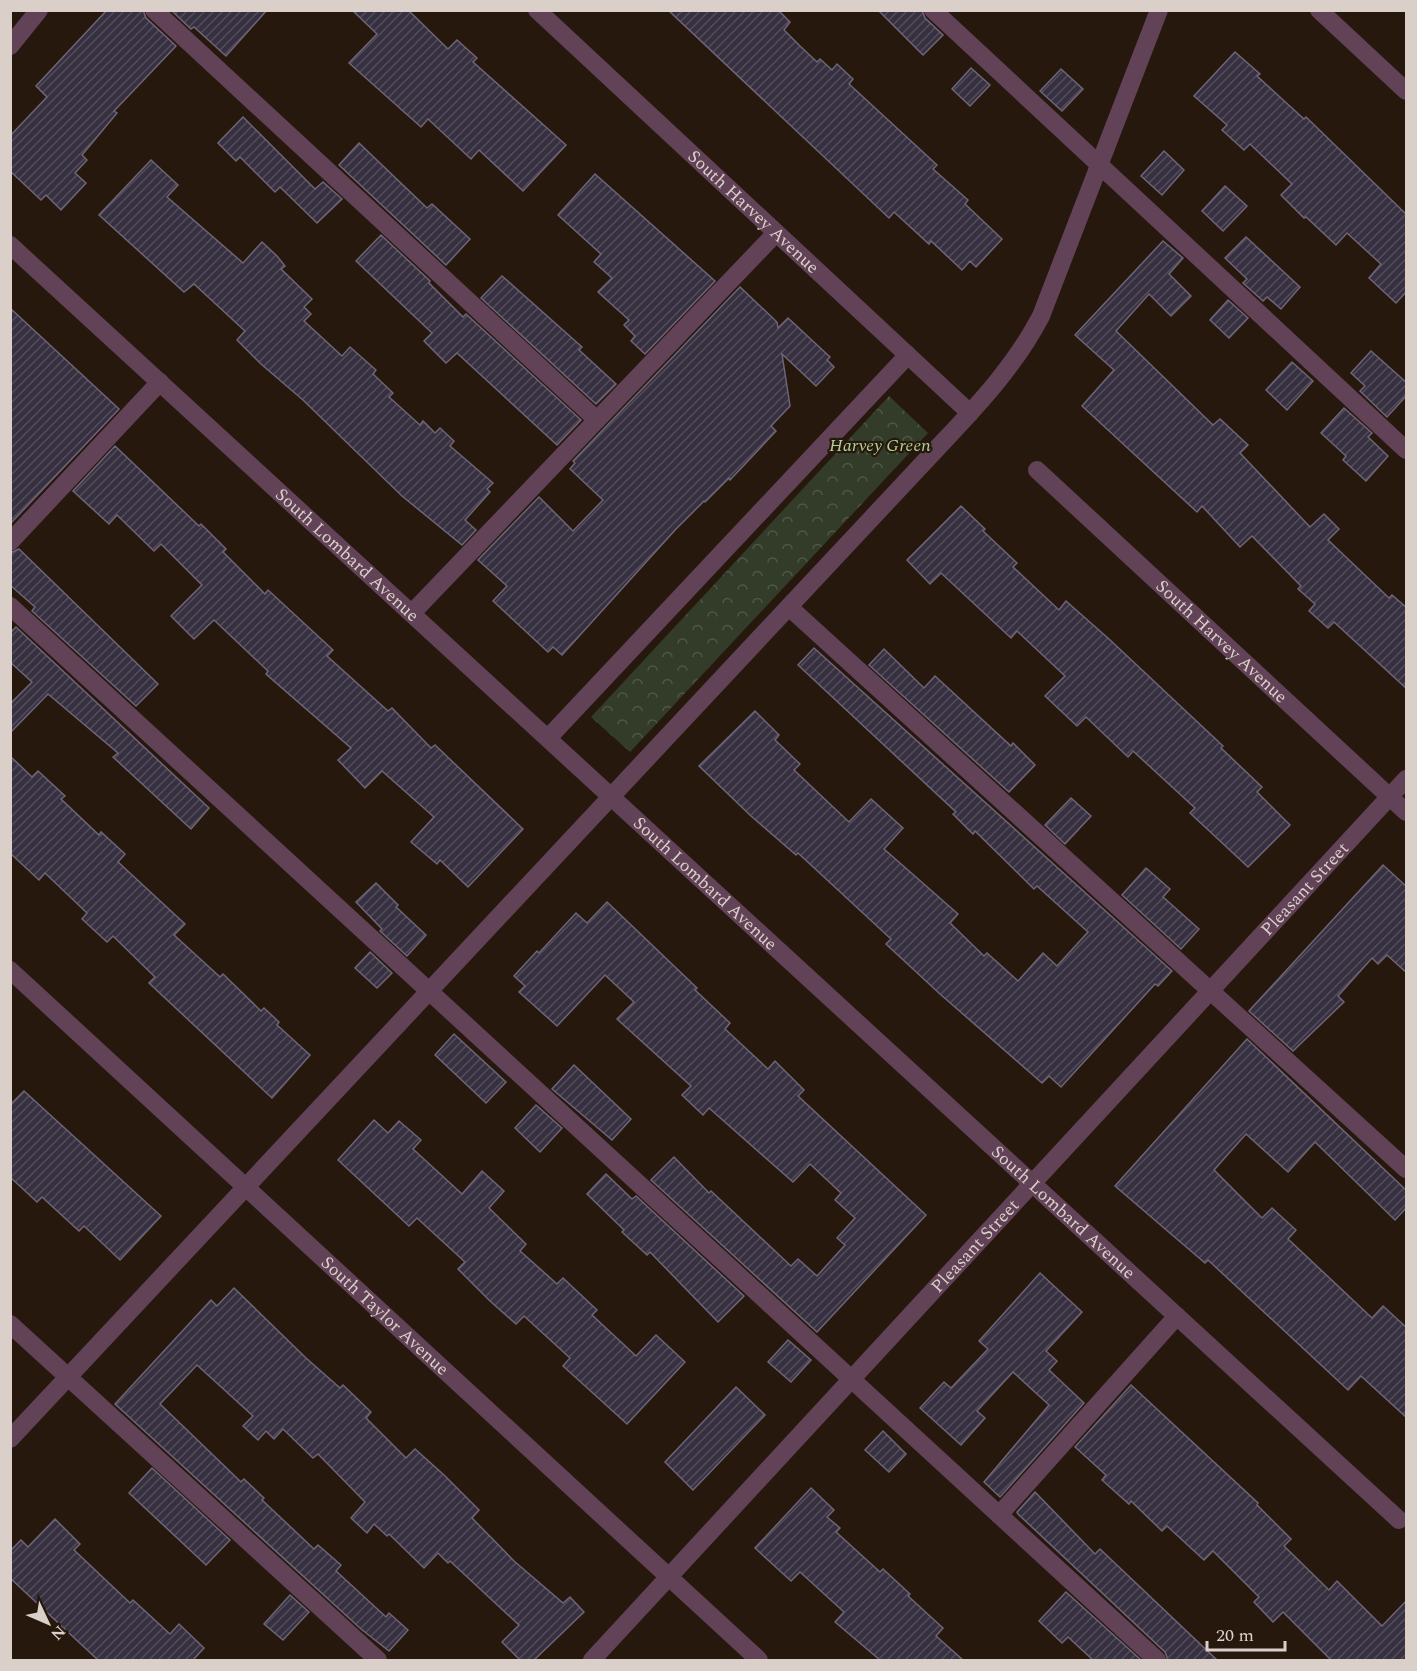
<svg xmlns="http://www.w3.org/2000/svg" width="1417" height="1671" font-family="Spectral,serif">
	<defs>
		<pattern id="park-crowns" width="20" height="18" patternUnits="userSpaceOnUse" patternTransform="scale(1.5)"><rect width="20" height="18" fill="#323c29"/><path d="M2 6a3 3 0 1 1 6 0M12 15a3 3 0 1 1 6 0" fill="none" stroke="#4f5747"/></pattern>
		<pattern id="building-hatch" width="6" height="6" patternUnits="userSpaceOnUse" patternTransform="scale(1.5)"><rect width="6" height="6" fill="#373040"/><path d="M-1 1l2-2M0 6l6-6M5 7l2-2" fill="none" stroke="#534d5a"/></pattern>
	</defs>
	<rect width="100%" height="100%" fill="#27180e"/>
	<path fill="url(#park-crowns)" d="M889,396L928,433L630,752L591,717Z"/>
	<g fill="url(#building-hatch)" stroke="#6e6578" stroke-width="1.5">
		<path d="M107,10H143L146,18L176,46L114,111L117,113L82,155L87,160L75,173L86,183L61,210L46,195L41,200L10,171V136L47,97L36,86Z"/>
		<path d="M171,10H267L226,56L194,27L191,29Z"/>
		<path d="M352,10H408L448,49L457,40L477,58L473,62L566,145L523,191L479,150L471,159L428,119L421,127L349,63L377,34Z"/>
		<path d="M668,10H778L790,22L784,30L800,46L817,62L820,59L832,70L837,64L853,79L849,84L937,165L933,169L968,200L965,204L1002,239L976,267L970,261L962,270L931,241L929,244L894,212L889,218Z"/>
		<path d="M878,10H922L925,18L943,35L923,55Z"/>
		<path d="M1235,52L1260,74L1257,76L1304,119L1306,117L1407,215V291L1396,303L1369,278L1381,264L1347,233L1336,245L1306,217L1304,218L1281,195L1292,184L1250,144L1244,150L1222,130L1227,125L1194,96Z"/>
		<path d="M971,68L990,85L970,106L952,89Z"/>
		<path d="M1061,69L1083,89L1062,111L1040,91Z"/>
		<path d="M243,117L315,189L323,182L342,199L317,223L280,187L275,192L240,157L236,161L218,143Z"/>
		<path d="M359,143L427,208L432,204L470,239L446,265L339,165Z"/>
		<path d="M1164,151L1184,170L1162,195L1141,176Z"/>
		<path d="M151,160L178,185L167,197L243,263L262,242L277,256L285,266L281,269L312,299L304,307L311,314L304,321L342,356L350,347L376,370L373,374L393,393L389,397L420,425L423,421L435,433L440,428L454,441L450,446L493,483L487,489L490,492L465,520L476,530L462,545L402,496L303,400L261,364L237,340L245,331L194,284L184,292L99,215Z"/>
		<path d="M595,174L715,281L645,354L631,341L635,336L624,325L629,320L598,292L612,278L594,262L601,254L558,215Z"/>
		<path d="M1225,186L1247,206L1223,231L1202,211Z"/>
		<path d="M381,235L430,281L429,283L463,317L466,314L581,420L557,445L457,353L446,363L424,341L432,333L356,261Z"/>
		<path d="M1246,237L1300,287L1281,309L1267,297L1263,301L1243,283L1247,279L1225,258Z"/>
		<path d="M1163,241L1183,258L1169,274L1191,296L1171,316L1149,294L1116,331L1213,425L1220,419L1248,445L1240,453L1310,527L1324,514L1339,529L1328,540L1389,598L1392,595L1407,608V689L1334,622L1328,628L1309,611L1315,604L1298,589L1301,586L1252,536L1240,547L1202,506L1197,512L1082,406L1114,370L1075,335Z"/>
		<path d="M502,276L582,347L579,350L616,384L596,404L481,298Z"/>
		<path d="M740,287L777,322L778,328L788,318L830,357L827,360L834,367L816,386L782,354L790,406L771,426L776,431L730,480L729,478L705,502L704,501L676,529L562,655L553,647L548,652L493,601L507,586L478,560L539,497L573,531L603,500L570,469L575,463L573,461Z"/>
		<path d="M1228,300L1248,318L1229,338L1210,320Z"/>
		<path d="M10,308L119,409L10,524Z"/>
		<path d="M1371,351L1407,383V395L1387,417L1360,391L1365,386L1351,373Z"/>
		<path d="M1292,362L1313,381L1287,410L1266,390Z"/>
		<path d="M1344,408L1372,433L1368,437L1388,456L1366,481L1343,460L1346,456L1321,433Z"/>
		<path d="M115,446L199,526L201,524L226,549L223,552L265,594L268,590L333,650L327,656L388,711L392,708L431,748L435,745L523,829L468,887L440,860L437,864L411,842L434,817L382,771L365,788L338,760L351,748L266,674L268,671L214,620L194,639L171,616L202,585L161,544L154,551L117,515L109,524L73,491Z"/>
		<path d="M961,506L985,529L983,531L1017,563L1013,567L1059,610L1066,601L1109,639L1223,746L1221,748L1262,787L1257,792L1290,825L1248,867L1190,813L1195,808L1133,751L1128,757L1086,717L1077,726L1045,696L1065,676L1017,631L1011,638L941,573L930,584L907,560Z"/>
		<path d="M19,549L158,684L136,706L32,611L35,607L10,585V553Z"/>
		<path d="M16,627L209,808L191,829L113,757L118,753L48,694L10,733V704L32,682L10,662V633Z"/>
		<path d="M814,648L1172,971L1158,986L1155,984L1061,1087L1049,1076L1042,1083L940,994L886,944L891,939L798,853L796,855L751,816L699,766L755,711L779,735L775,740L800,764L794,770L849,822L871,799L903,828L884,849L958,914L950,923L984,956L987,953L1018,981L1043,953L1057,966L1088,932L1037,886L1034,889L975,831L973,834L953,814L956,812L798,665Z"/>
		<path d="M884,649L924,688L935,676L1011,746L1013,743L1035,765L1009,792L869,665Z"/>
		<path d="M10,756L32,777L38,771L65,796L61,799L99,835L101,832L125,854L118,862L185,924L174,935L220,977L223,974L261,1011L264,1008L279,1022L277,1025L310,1055L272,1098L149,983L155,977L113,936L107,942L82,919L87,913L45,873L39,880L10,853Z"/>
		<path d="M1071,798L1091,816L1065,844L1045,825Z"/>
		<path d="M1383,865L1407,887V973L1387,955L1378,964L1372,958L1338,996L1344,1002L1293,1051L1249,1011Z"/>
		<path d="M1146,868L1170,889L1163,897L1199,929L1181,949L1122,895Z"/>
		<path d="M376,883L398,905L396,907L426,935L407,956L380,931L382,929L356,902Z"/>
		<path d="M607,902L697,988L695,990L730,1023L725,1029L768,1069L775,1061L804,1090L798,1096L926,1215L817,1332L651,1180L674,1157L709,1193L711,1191L791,1266L798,1259L817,1276L845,1245L837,1238L855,1218L835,1200L841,1193L810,1164L793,1182L709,1108L703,1115L682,1095L691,1086L617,1019L634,1002L605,975L557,1026L519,992L525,986L514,976L537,951L539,953L576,913L587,923Z"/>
		<path d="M370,952L392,973L377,988L355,968Z"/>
		<path d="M454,1034L506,1082L486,1103L435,1055Z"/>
		<path d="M1247,1039L1407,1191V1207L1395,1220L1315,1142L1288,1172L1246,1134L1214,1170L1262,1218L1272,1208L1296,1230L1288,1239L1372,1318L1383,1306L1407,1328V1418L1361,1376L1348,1390L1208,1260L1205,1263L1115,1186Z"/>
		<path d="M574,1065L631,1119L612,1140L552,1089Z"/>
		<path d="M24,1091L161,1216L120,1260L84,1226L79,1231L42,1197L37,1202L10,1177V1105Z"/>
		<path d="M536,1105L562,1128L540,1152L515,1128Z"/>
		<path d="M374,1120L388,1133L399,1121L421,1140L413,1149L462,1194L482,1171L504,1191L489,1208L526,1244L520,1251L557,1284L563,1278L597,1310L592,1315L636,1356L656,1335L685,1362L627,1424L563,1366L570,1358L524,1316L516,1324L490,1301L458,1269L465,1262L417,1218L409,1226L338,1160Z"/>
		<path d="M606,1174L632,1199L636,1196L744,1296L718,1322L650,1252L647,1255L622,1232L624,1230L587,1194Z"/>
		<path d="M1040,1273L1082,1312L1046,1351L1057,1361L1049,1370L1084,1403L1000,1497L984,1482L1049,1405L1013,1372L977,1411L985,1418L961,1445L920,1408L944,1382L951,1388L988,1349L979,1341Z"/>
		<path d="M234,1288L306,1358L340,1388L343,1385L371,1412L366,1418L406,1458L415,1449L444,1475L479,1510L472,1518L514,1561L563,1603L570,1597L584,1612L534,1660H520L502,1642L519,1625L450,1561L448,1563L438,1553L424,1568L389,1534L387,1536L374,1524L367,1533L351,1518L365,1502L318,1454L313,1458L283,1429L274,1439L266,1431L258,1440L243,1426L253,1416L197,1365L160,1404L241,1482L244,1479L264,1498L262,1500L314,1549L318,1545L341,1565L336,1571L386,1617L389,1613L408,1630L389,1651L361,1629L115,1404L211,1300L217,1306Z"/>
		<path d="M788,1340L811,1360L791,1382L768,1362Z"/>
		<path d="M1131,1385L1258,1503L1257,1505L1291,1539L1284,1546L1329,1590L1337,1581L1382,1626L1407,1600V1660H1331L1283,1612L1273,1622L1254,1602L1259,1597L1213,1551L1204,1560L1167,1526L1162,1531L1131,1501L1129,1504L1102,1480L1106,1475L1075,1447Z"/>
		<path d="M736,1387L765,1415L693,1490L665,1462Z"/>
		<path d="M883,1431L906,1454L889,1472L865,1450Z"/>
		<path d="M152,1468L230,1540L206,1565L129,1493Z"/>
		<path d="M811,1488L834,1510L827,1517L840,1528L836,1532L880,1572L883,1569L910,1594L908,1596L943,1628L936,1636L963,1660H880L835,1622L844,1612L800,1572L791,1581L755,1548Z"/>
		<path d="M1035,1492L1095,1554L1100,1549L1217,1660H1168L1165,1652L1018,1514L1017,1512Z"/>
		<path d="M55,1519L80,1544L74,1550L130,1603L133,1600L170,1634L179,1624L204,1648L193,1660H98L10,1578V1551L21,1540L28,1547Z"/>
		<path d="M1066,1592L1141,1660H1093L1068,1637L1062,1643L1039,1621Z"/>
		<path d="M290,1595L309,1612L283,1640L264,1624Z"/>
	</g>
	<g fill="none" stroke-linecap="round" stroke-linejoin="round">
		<g stroke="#614257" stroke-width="18">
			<path d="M154,10L597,420"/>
			<path id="s1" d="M537,10L970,413"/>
			<path d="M933,10L1406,450"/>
			<path d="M1319,10L1406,91"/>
			<path d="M10,46L39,10"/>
			<path id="s2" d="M10,245L1399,1520"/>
			<path id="s3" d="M1037,470L1406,812"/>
			<path d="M10,542L160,382"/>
			<path d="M10,606L1157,1660"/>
			<path d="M789,607L1406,1169"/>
			<path d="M412,613L776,233"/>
			<path d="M548,738L908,355"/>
			<path id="s4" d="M10,970L759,1660"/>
			<path d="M10,1324L378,1660"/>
			<path d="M10,1439L943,442C980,403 1016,364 1041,316L1159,10"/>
			<path d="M999,1515L1177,1316"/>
			<path id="s5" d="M592,1660L1406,779"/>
		</g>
	</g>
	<g text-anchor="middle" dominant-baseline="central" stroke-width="4.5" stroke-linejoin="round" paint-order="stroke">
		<g font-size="18" fill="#dbd0c9" stroke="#27180e">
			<text stroke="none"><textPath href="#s1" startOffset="296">South Harvey Avenue</textPath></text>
			<text stroke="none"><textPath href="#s2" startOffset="458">South Lombard Avenue</textPath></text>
			<text stroke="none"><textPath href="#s3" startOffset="252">South Harvey Avenue</textPath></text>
			<text stroke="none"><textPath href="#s2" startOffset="944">South Lombard Avenue</textPath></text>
			<text stroke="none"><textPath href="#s5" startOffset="1050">Pleasant Street</textPath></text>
			<text stroke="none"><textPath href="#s2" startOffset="1430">South Lombard Avenue</textPath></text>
			<text stroke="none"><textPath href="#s5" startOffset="564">Pleasant Street</textPath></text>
			<text stroke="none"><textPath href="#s4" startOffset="510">South Taylor Avenue</textPath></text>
		</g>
		<g font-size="18" font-style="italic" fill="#b1d195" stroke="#27180e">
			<text x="880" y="445">Harvey Green</text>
		</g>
	</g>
	<rect width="1417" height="1671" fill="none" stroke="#dbd0c9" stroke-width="24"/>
	<g transform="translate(48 1623) rotate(134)" stroke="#27180e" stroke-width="4.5" paint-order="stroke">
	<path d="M0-4.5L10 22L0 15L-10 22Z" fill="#dbd0c9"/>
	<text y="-9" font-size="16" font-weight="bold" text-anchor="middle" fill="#dbd0c9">N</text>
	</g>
	<path d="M1207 1641v9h78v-9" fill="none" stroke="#dbd0c9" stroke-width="3"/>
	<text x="1216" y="1641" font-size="18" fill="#dbd0c9" stroke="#27180e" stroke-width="4.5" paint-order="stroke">20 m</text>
</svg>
